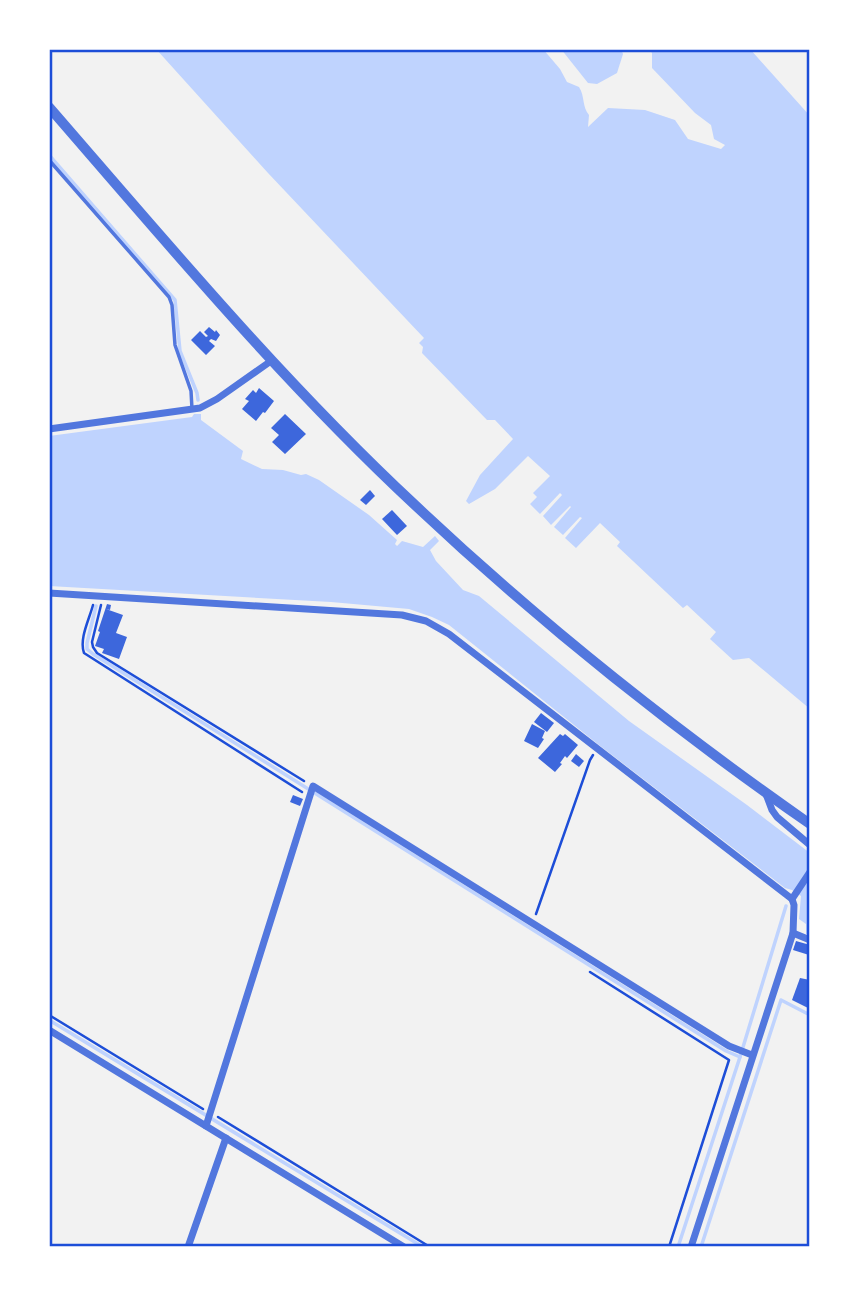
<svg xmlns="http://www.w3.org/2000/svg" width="859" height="1296" font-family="'PT Sans',sans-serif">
<rect width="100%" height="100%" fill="#f2f2f2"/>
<g fill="#bfd3fe">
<path d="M156,49H543L560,69L567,82L579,87C585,96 582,107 589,115L588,127L608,108L645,110L675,120L688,139L721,149L725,145L714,139L711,125L695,113L652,68V53L649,49H750L810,116V709L749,658L733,660L710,639L716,632L687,605L683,608L617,546L620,542L600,523L576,548L565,538L582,518L580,517L563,535L554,527L571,507L570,506L551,525L543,516L562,495L560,493L540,514L530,504L537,497L533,493L550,476L528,456L495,489L469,504L466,501L480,475L513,439L495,420H487L422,353L423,347L419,343L424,338L268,173Z"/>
<polygon points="561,49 621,49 623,54 617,73 597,84 588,83"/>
<polygon points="194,414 201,414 201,420 243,451 241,459 262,469 283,470 301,475 306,474 319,480 369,515 397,540 395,544 397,546 402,541 423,547 435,536 439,541 430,550 436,561 463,590 479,596 629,721 747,805 810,853 810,935 806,934 806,924 799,919 801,896 792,890 785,888 599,745 449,625 432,617 409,609 331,602 49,586 49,436 192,417"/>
</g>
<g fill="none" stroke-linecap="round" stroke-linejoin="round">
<g stroke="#bfd3fe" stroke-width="3.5">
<polyline points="49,155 175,300 180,351 197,393 198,400"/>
<polyline points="96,606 87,643 87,649 93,654 726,1051 740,1057"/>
<polyline points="49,1020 423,1247"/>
<polyline points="678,1247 740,1057 786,906"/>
<polyline points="701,1247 781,1000 810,1015"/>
</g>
</g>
<g fill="#3d67dc">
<polygon points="209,327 215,332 216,330 220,335 216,341 211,339 209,341 215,346 206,355 191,340 200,331 206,337 208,336 204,332"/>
<polygon points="259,388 274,401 265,413 263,412 256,421 242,409 249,401 245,399 253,390 256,393"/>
<polygon points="285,414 306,434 285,454 272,442 279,435 271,428"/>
<polygon points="370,490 375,496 366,505 360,500"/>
<polygon points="392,510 407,526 397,535 382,519"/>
<polygon points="107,604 111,605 110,610 106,609 123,615 116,633 127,637 119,659 102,653 104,649 95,646 100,632 98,631"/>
<polygon points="541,713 554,723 547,732 534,722"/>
<polygon points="532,724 545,731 542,738 544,739 538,748 524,741"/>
<polygon points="560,734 563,736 565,734 578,745 567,758 565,756 560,763 562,764 555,772 538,758"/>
<polygon points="576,754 584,761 579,767 571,761"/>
<polygon points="293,795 303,799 300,806 290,802"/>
<polygon points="796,941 810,945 809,955 793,950"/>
<polygon points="800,978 810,980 810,1009 792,1000"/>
</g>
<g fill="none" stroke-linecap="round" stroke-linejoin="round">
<g stroke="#1d4ed8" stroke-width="2.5">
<path d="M93,605C89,620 79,639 84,653L302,792"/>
<polyline points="101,605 92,642 93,647 97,653 304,781"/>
<polyline points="536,914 590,760 593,755"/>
<polyline points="590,972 729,1060 669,1247"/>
<polyline points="49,1015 203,1109"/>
<polyline points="218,1117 430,1247"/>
</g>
<polyline stroke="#5277de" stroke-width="3.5" points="49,160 169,297 172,305 175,345 191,391 192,409"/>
<g stroke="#5277de" stroke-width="7">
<polyline points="49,429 200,408 217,399 271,361"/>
<polyline points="49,593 402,615 426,621 449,634 792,899"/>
<polyline points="766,794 772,810 777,817 810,845"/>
<polyline points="793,933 810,940"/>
<polyline points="49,1030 404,1247"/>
<polyline points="206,1126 313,786 729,1046 752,1055"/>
<polyline points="188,1247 226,1138"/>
<polyline points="691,1247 793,933 794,905 792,899 810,872"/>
</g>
<path stroke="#5277de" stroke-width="10" d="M49,107C167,243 283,382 415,505C538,621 671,727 810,824"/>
</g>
<rect width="859" height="1296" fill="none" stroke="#ffffff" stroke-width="102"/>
<rect x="51" y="51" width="757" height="1194" fill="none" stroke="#1d4ed8" stroke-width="2.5"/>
</svg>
